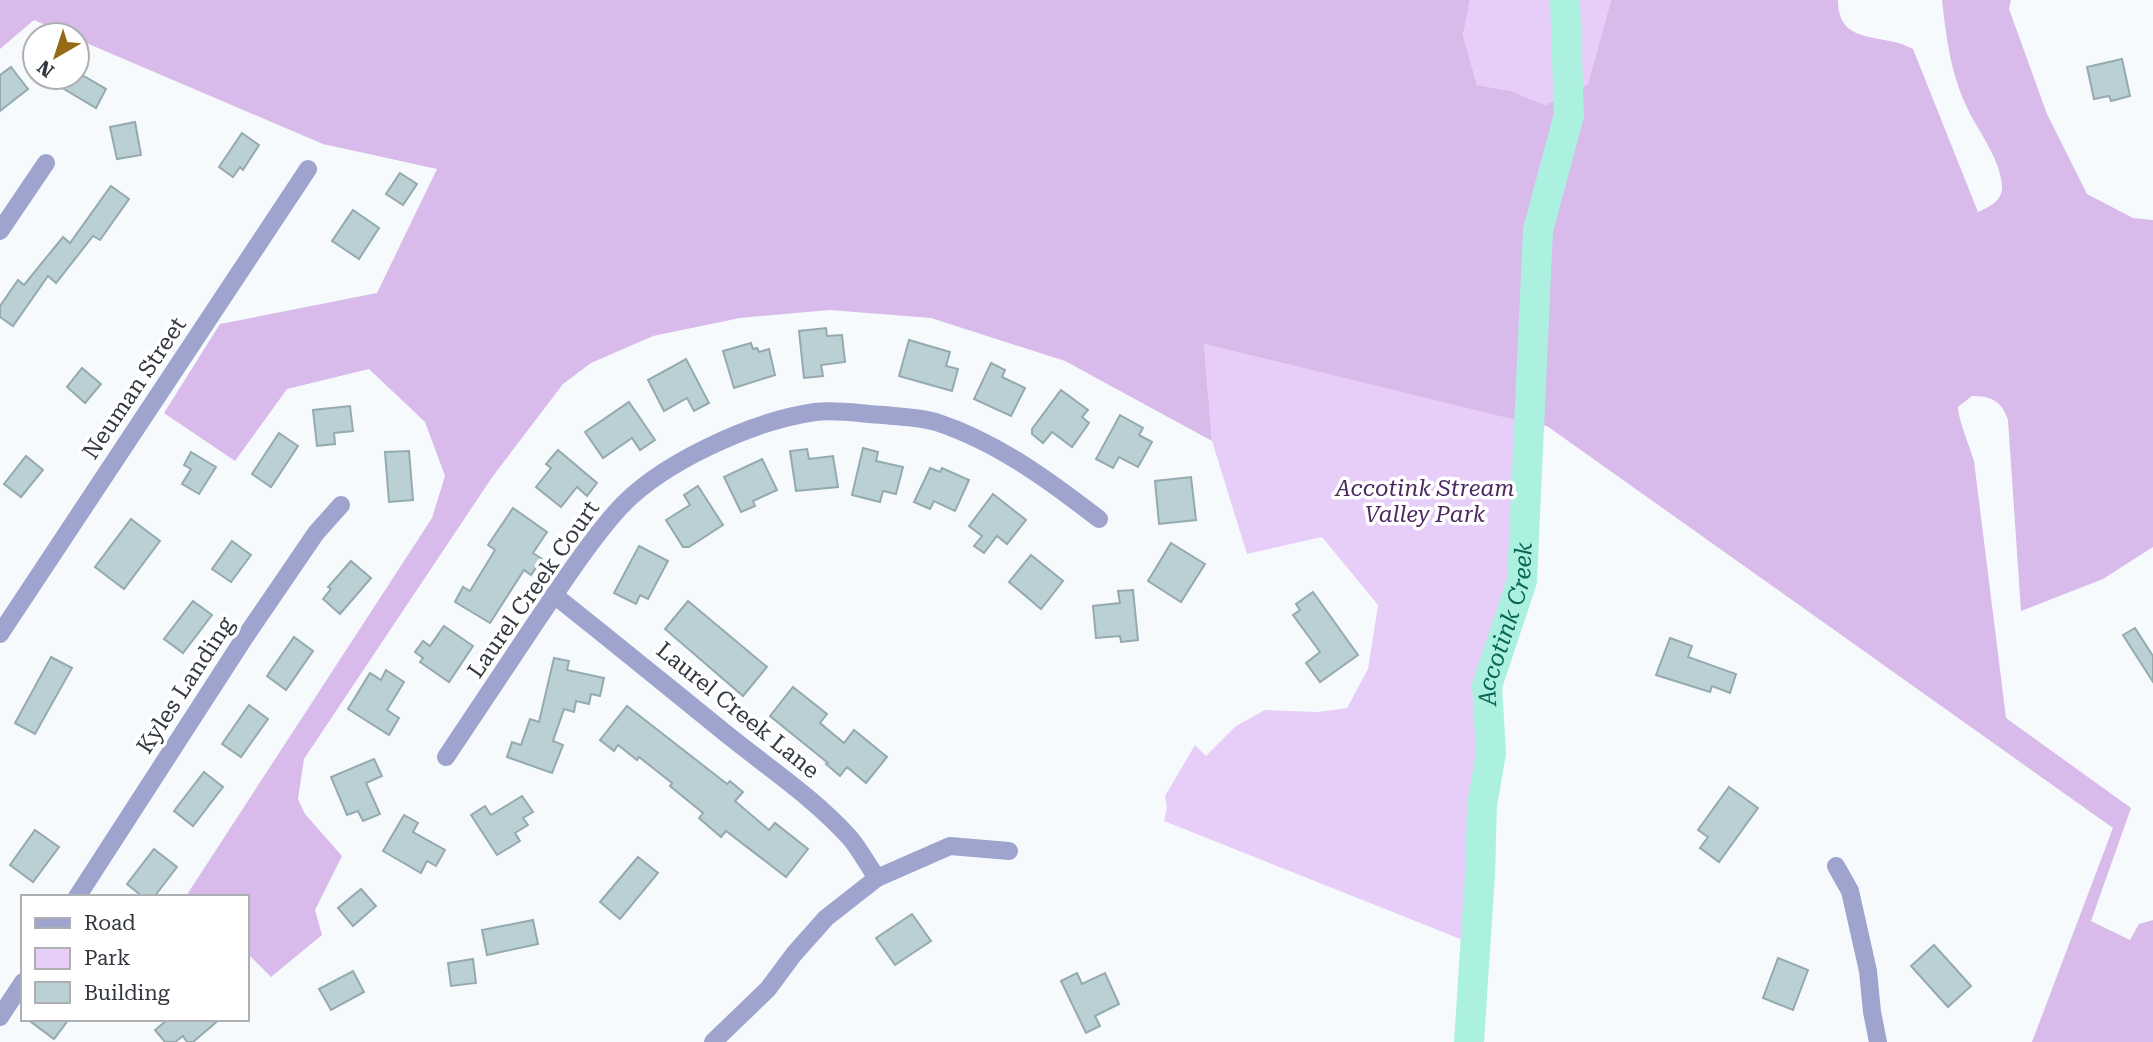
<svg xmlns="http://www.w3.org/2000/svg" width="2153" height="1042" font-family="'Roboto Serif',serif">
<rect width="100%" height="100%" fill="#f7fafd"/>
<g fill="#e7cef8">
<polygon points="1470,0 1611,0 1588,84 1545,105 1511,91 1477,85 1463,35"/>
<polygon points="1204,344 1529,423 1522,581 1487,686 1475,730 1479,765 1472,794 1468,942 1164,821 1167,808 1165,796 1195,745 1206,756 1236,726 1265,710 1317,712 1347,708 1368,669 1378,605 1322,537 1247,554 1212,441"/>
</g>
<path fill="#d8bbea" d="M0,0H1470L1463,35L1477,85L1511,91L1545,105L1588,84L1611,0H1838C1838,40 1870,35 1898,43C1903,44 1908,47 1913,49L1978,212C1990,207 2003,200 2002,186C2000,156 1975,128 1964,101C1950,69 1946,35 1942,0H2011L2009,9L2047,114L2087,194L2133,218L2153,220V547L2103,579L2021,611L2008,420C2002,401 1991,396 1972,396L1958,407C1958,419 1970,447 1974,461L2006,718L2131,808L2091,921L2130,940L2139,924L2153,920V1042H2032L2113,828L1547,426L1528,423L1204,344L1212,441L1065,361L931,318L830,310L740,318L653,336L591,363L563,384L493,476L304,759L298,799L305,814L342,856L315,910L322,935L271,977L247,953V897H191L188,893L432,518L445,476L425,422L369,369L287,389L235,461L164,413L220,324L377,293L437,169L323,144L77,39V35H68L34,20L0,49Z"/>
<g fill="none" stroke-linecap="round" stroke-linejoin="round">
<path stroke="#acf1e0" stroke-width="30" id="s1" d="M1469,1042L1480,874L1482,805L1491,753L1487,686L1522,581L1538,230L1569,115L1565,0"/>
</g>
<g fill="#bad0d5" stroke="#94aaaf" stroke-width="2">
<polygon points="2122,59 2130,96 2111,101 2109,96 2094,99 2087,67"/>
<polygon points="11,67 28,89 0,111 0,75"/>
<polygon points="77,72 106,89 96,108 44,77 77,77"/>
<polygon points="135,122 141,155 117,159 110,127"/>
<polygon points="242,133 259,145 243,170 240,167 233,177 219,167"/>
<polygon points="400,173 417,184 403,205 386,194"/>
<polygon points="111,186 129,199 100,240 93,236 56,283 48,276 13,326 0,317 0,306 18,280 24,285 63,237 70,243"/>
<polygon points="353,210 379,228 359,259 332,241"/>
<polygon points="826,328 827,336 842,335 845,362 821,365 823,376 804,378 799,331"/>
<polygon points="909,340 950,352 946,366 958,369 952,391 899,376"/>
<polygon points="751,343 753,349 757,348 759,352 769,349 775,375 734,388 723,351"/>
<polygon points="686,359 709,403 694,411 687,398 664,411 648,380"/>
<polygon points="991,363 1005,370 1002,377 1025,388 1011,416 974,399"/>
<polygon points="82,368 101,384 85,403 67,387"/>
<polygon points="1061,390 1088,410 1082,417 1089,423 1072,447 1052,432 1043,443 1032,434 1032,429"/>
<polygon points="629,402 655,440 640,450 632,438 603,458 585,432"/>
<polygon points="350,406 353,431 334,433 335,444 317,446 313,410"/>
<polygon points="1120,415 1143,428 1139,435 1152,442 1138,467 1119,457 1113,468 1096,459"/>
<polygon points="279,433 298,446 271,487 252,474"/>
<polygon points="863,448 878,452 876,461 903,467 896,494 883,491 880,502 852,495"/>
<polygon points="807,449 809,459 833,456 838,487 796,491 790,451"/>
<polygon points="558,450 597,483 587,496 577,487 561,507 536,487 551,468 546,464"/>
<polygon points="409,451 413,500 389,502 385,452"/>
<polygon points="191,452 216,467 199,494 182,484 191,469 184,465"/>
<polygon points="26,456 43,470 21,497 4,484"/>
<polygon points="762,459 777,490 753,501 755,506 741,512 724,477"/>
<polygon points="930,468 940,472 942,468 969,480 955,511 934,501 930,509 914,502"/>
<polygon points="1191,477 1196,520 1159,524 1155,481"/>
<polygon points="698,486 723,525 689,547 683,547 666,520 690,505 684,495"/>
<polygon points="993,494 1026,520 1007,544 997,536 984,553 974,546 982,536 969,526"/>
<polygon points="513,508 547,532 533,553 542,559 531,575 524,570 490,623 455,602 463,587 470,591 495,550 488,545"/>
<polygon points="131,519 160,541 124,589 95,567"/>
<polygon points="232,541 251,555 231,582 212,569"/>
<polygon points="1171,543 1205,564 1181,602 1148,581"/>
<polygon points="639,546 668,561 648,599 640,595 636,604 614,593"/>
<polygon points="1031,555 1063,581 1041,609 1009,582"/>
<polygon points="351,561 371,578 340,614 323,599 331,589 328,587"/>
<polygon points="1133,590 1138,640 1121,642 1120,636 1096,638 1093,606 1120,603 1118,591"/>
<polygon points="1313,592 1358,655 1320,682 1306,663 1320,652 1293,615 1300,610 1296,604"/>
<polygon points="193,601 212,615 183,653 164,639"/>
<polygon points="688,601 767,667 743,696 665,629"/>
<polygon points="444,626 473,646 449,682 420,662 423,658 415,652 423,641 430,646"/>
<polygon points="2135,628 2153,656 2153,682 2123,635"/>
<polygon points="294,637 313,651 286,690 267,676"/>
<polygon points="1670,638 1692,646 1688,657 1736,674 1730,693 1712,686 1710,692 1656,675"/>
<polygon points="51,657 72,668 35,734 15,723"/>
<polygon points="554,658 569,661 567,670 604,678 600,696 591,694 589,704 576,701 574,712 564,709 553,741 563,745 552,773 507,757 512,742 521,745 530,719 539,722"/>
<polygon points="386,670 404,682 387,710 399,718 389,735 348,709 370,673 381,680"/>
<polygon points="793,687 827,714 820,723 844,743 854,730 887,757 866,783 847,767 840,776 826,764 828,763 770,716"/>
<polygon points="249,705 268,719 241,757 222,744"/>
<polygon points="627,706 727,784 730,781 743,792 735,801 769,830 775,823 808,849 786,877 726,831 721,837 699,818 703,813 670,786 672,783 639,757 637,760 618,745 614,751 600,740"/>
<polygon points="374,759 382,776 366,783 380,814 363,821 358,811 347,815 331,777"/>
<polygon points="204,772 223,787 193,826 174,811"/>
<polygon points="1729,787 1758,808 1719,862 1700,848 1708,837 1698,830"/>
<polygon points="522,796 533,812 523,818 528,825 515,833 520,841 497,855 471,815 485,806 491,815"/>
<polygon points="404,815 418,823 413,832 445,850 436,866 427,861 421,873 383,851"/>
<polygon points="35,830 59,847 33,882 10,865"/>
<polygon points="154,849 177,867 154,897 143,897 127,884"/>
<polygon points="638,857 658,873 620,919 600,902"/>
<polygon points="361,889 376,906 353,926 338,908"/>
<polygon points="912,914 931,941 895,965 876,938"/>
<polygon points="533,920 538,944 487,955 482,930"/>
<polygon points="1934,945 1971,986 1948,1007 1911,966"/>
<polygon points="1778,958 1808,970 1793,1010 1763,998"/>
<polygon points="473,959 476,983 451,986 448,963"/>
<polygon points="353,971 364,992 331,1010 319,989"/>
<polygon points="1077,973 1082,984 1105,973 1119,1004 1095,1016 1100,1026 1086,1033 1061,981"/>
<polygon points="27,1019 69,1019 54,1039"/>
<polygon points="168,1019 220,1019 193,1042 187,1042 183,1036 175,1042 165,1042 155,1030"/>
</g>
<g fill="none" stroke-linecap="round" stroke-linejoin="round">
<g stroke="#9ea4cd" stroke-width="18">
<polyline points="0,231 46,163"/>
<path d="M554,595C611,640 667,686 724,732C767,767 813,797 850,838C860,850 868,865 877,878"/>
<polyline points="0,634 308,169"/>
<path d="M446,757C475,713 505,669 534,625C560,587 585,548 615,513C657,464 752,421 815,412C837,409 862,414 884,415C900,417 920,417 936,422C997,442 1050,481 1099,519"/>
<polyline points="1836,866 1850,891 1868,971 1872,1012 1878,1042"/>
<polyline points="77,897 243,640 316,533 341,505"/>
<polyline points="0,1017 23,982"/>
<polyline points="713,1042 768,989 794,954 826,918 877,878 950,846 1009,851"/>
</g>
</g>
<g text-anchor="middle" stroke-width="7" stroke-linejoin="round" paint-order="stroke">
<g font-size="23" fill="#32383e" stroke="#fff">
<text transform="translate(134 388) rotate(-56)" y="8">Neuman Street</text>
<text transform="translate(533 589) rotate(-55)" y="8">Laurel Creek Court</text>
<text transform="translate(185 685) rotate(-57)" y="8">Kyles Landing</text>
<text transform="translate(738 710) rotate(39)" y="8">Laurel Creek Lane</text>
</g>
<g font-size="23" font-style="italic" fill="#4d2962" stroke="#fff">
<text x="1425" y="496">Accotink Stream<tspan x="1425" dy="26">Valley Park</tspan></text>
</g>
<g font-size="24" font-style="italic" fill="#086557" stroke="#fff">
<text dy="8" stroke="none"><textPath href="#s1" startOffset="422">Accotink Creek</textPath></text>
</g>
</g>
<rect x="21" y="895" width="228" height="126" fill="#ffffff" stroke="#adafb2" stroke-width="2"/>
<rect x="35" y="918" width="35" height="10" fill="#9ea4cd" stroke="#adafb2" stroke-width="2"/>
<text x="84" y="930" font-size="21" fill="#32383e">Road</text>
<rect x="35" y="948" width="35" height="21" fill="#e7cef8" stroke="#adafb2" stroke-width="2"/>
<text x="84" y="965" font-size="21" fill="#32383e">Park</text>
<rect x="35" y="982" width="35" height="21" fill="#bad0d5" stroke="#adafb2" stroke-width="2"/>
<text x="84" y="1000" font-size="21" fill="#32383e">Building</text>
<g transform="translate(56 56) rotate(219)"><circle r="33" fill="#ffffff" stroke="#adafb2" stroke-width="2"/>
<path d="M0-5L12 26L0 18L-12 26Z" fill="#966b17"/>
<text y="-10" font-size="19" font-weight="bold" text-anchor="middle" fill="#32383e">N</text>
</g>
</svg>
